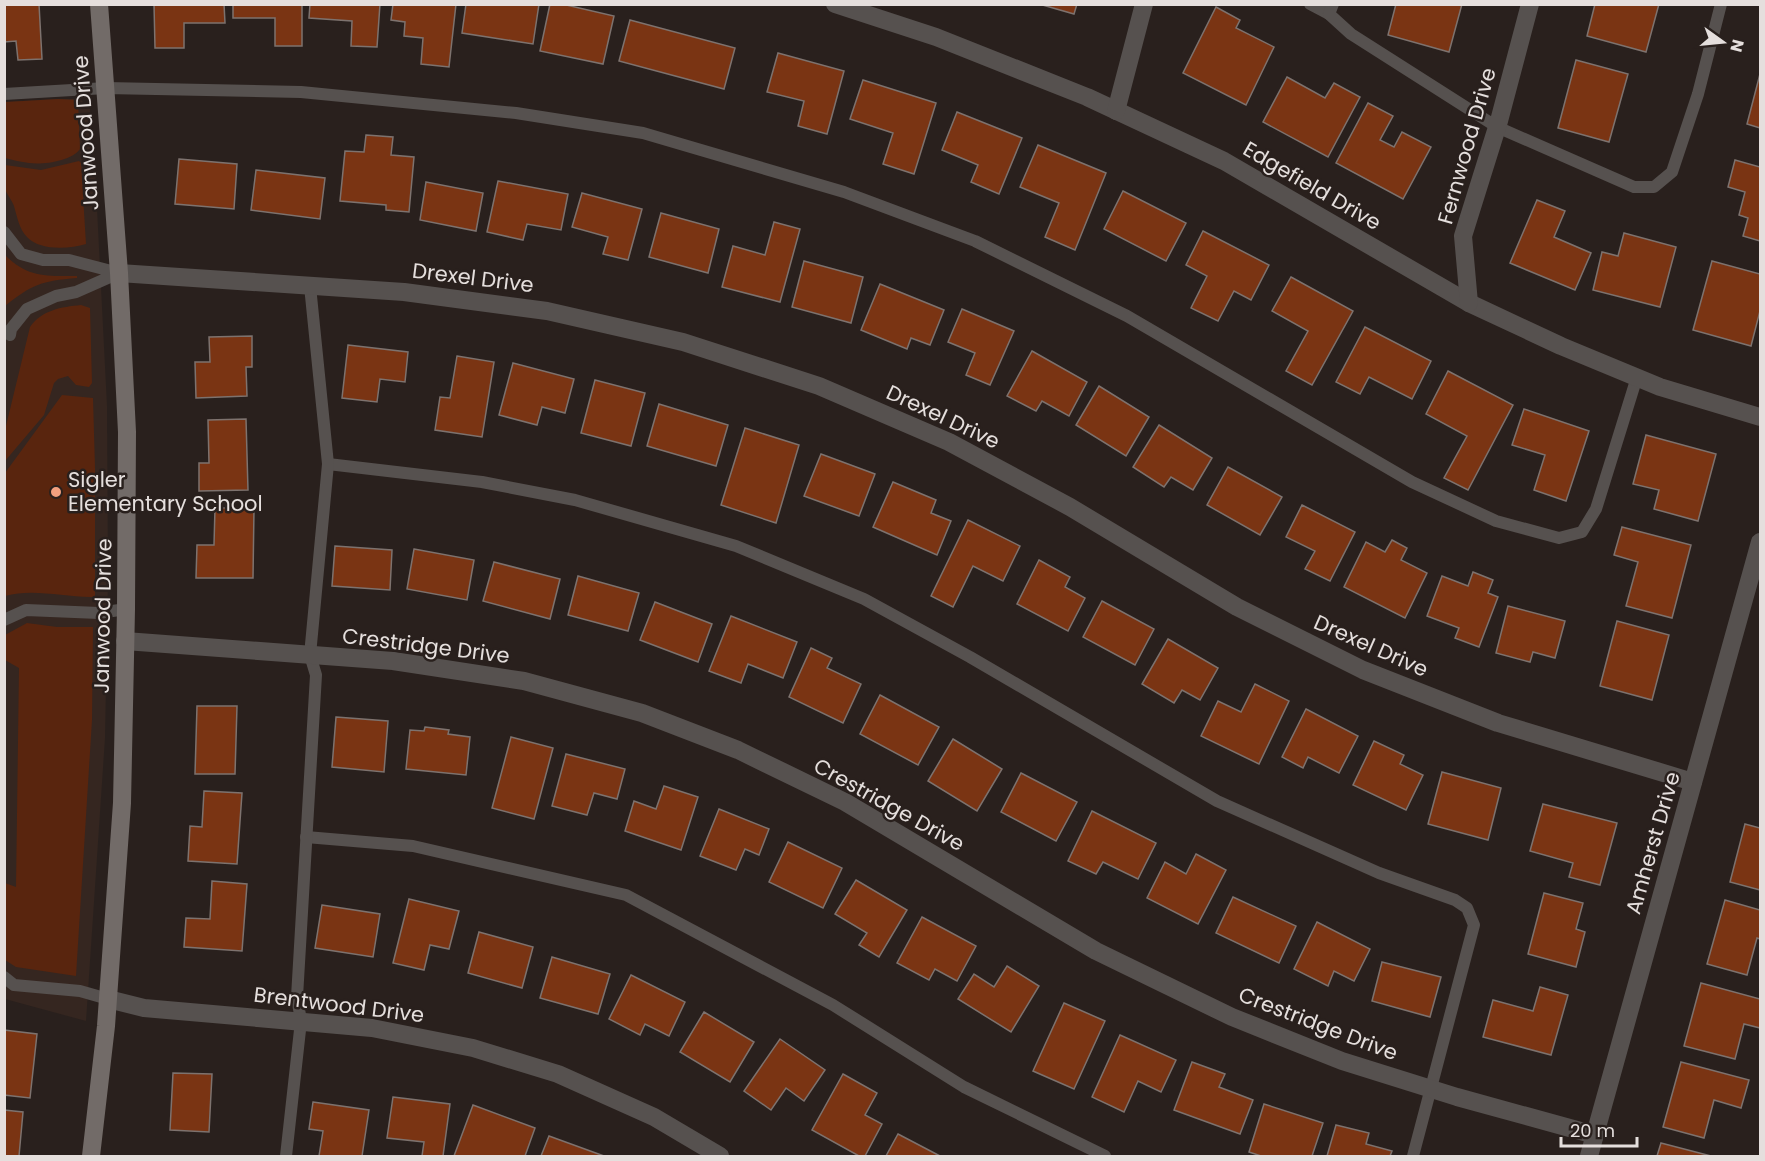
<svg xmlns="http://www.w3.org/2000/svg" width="1765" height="1161" font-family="Poppins,sans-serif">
<rect width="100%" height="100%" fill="#29201d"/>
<polygon fill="#352620" points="58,99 80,99 90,109 94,149 107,406 108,577 105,738 86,1021 5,999 4,102"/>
<g fill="#59250e">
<path d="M58,99L78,100L80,149C72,161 43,165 29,163C21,162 13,160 5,158V102Z"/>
<path d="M79,161L81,163L86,244C69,249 40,251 27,237C19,229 17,216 14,206C12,200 7,195 5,189C3,183 4,172 5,165L41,170Z"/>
<path d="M5,255C28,278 46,276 77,276V278C41,281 33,284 5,306Z"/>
<path d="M81,305L90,308L92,383L89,387L76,385L68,376L58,379L54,383L44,415L5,461V430L30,327C42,310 61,307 81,305Z"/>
<path d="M62,395L93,398L95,468V597C65,598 35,588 5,596V473Z"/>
<polygon points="27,623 57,627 93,627 92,720 76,976 16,967 5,960 5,883 16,887 19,668 5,660 5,635"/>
</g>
<g fill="#7a3413" stroke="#7d726e" stroke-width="1.5">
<polygon points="4,4 39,4 42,59 18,60 16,41 4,42"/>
<polygon points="154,4 224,4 225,23 184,23 184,48 155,48"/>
<polygon points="233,4 302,4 302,46 275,46 275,18 233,18"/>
<polygon points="310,4 380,4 377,47 351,46 352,21 309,18"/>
<polygon points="393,4 456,4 449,67 421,64 423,38 404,36 405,22 391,20"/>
<polygon points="466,4 539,4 533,44 462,33"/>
<polygon points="550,4 562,4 614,16 603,64 540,51"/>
<polygon points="1039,4 1077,4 1074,14"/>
<polygon points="1396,4 1462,4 1449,52 1388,35"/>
<polygon points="1595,4 1659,4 1646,52 1587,36"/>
<polygon points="1216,7 1240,20 1236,28 1274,47 1246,105 1183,73"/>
<polygon points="630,20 735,48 724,89 619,61"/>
<polygon points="778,53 844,71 827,134 798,126 804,101 767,92"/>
<polygon points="1576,60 1628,74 1609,142 1558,128"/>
<polygon points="1760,74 1760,128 1747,124"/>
<polygon points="1287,77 1325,98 1334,83 1360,97 1328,157 1263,122"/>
<polygon points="863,80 936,103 914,174 883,164 893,133 850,119"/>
<polygon points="1368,103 1393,116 1380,140 1394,147 1402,132 1431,147 1403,199 1336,163"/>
<polygon points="957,112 1022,138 999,194 971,182 978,165 942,150"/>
<polygon points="366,135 393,137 391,155 414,157 409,212 386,210 386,205 340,201 345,151 364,152"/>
<polygon points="1038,145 1106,173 1075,250 1045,237 1059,203 1020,187"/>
<polygon points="179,159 237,164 234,209 175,204"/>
<polygon points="1735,160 1760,167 1760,241 1743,236 1748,218 1739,215 1745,192 1728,187"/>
<polygon points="256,170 325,178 320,219 251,210"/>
<polygon points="498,181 568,194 561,230 527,224 523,240 487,232"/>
<polygon points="426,182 483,193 476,231 420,220"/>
<polygon points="1123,191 1186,223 1166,261 1104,229"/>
<polygon points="582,193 642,209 628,260 603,254 608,237 572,227"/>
<polygon points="1537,200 1565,211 1554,237 1591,253 1575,290 1510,263"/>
<polygon points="661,213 719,229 708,273 649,257"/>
<polygon points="774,222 800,229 780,302 722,287 733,246 765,255"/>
<polygon points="1203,231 1269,265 1251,300 1234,291 1218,321 1191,308 1207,276 1186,265"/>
<polygon points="1624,233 1676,247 1660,307 1593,290 1602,252 1618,256"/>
<polygon points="804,261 863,277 851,323 792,307"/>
<polygon points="1712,261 1760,274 1760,311 1751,346 1693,330"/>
<polygon points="1291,277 1353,311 1312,385 1286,371 1308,331 1272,311"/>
<polygon points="880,284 944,310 930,345 911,338 907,349 861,330"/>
<polygon points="962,309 1014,331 990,385 966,375 975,353 948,342"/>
<polygon points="1365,327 1431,361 1412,399 1369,377 1360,394 1336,382"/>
<polygon points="252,336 252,367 246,367 247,396 196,398 195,362 210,362 209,337"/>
<polygon points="348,345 408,352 405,382 380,379 377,402 342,398"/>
<polygon points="1032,351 1087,382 1069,416 1042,401 1036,411 1007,396"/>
<polygon points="457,356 494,362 482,437 435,430 440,397 450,398"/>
<polygon points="513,363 574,379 565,413 542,407 537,425 499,415"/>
<polygon points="1448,371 1513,405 1468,490 1444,478 1467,436 1426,414"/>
<polygon points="595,380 645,393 631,446 581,433"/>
<polygon points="1099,386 1149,417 1126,456 1076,425"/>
<polygon points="659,404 728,425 716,466 647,446"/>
<polygon points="1524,409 1589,431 1566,501 1534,490 1545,455 1512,445"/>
<polygon points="246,419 248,490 199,491 199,463 209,463 208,420"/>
<polygon points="1159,425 1212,458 1193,490 1171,477 1164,487 1133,467"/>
<polygon points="745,428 799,445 776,523 721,505"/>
<polygon points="1646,435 1716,454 1698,521 1654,509 1659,490 1633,484"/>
<polygon points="821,454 875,474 859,516 804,496"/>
<polygon points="1228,467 1282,497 1260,535 1207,505"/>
<polygon points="893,482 936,500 931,513 951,521 937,555 873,527"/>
<polygon points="1302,505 1355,532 1330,581 1305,569 1315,551 1286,537"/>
<polygon points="215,508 254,508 253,578 196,578 197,545 214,545"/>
<polygon points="968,520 1020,546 1003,581 973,566 953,607 931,596"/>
<polygon points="1622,527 1691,545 1672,618 1626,606 1638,562 1614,555"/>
<polygon points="1392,540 1407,548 1401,560 1427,573 1405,618 1344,587 1366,542 1385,552"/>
<polygon points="335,546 392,550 390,590 332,586"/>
<polygon points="414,549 474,560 467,600 407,589"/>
<polygon points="1039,560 1070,577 1065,587 1085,598 1068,631 1017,604"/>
<polygon points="494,562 560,579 550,619 483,601"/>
<polygon points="1473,572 1493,580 1488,593 1498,597 1479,647 1455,638 1459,628 1427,616 1442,576 1468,586"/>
<polygon points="578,576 639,593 628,631 568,615"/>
<polygon points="1102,601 1154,629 1135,665 1083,637"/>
<polygon points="655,602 712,624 698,662 640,640"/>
<polygon points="1508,606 1565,621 1555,658 1533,652 1530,662 1496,653"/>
<polygon points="731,616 797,642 783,678 748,664 741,683 709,671"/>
<polygon points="1617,621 1669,635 1652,700 1600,686"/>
<polygon points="1168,639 1218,668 1200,700 1182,690 1174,703 1142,684"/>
<polygon points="811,648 832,658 827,668 861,684 843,723 789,697"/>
<polygon points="1255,684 1289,701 1259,764 1201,736 1218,701 1241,712"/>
<polygon points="880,695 939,727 918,765 860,734"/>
<polygon points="197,706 237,706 235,774 195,774"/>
<polygon points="1306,709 1358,736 1339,773 1308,757 1303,768 1282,757"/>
<polygon points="336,717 388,721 384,772 332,767"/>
<polygon points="425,727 449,730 448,734 470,737 466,775 406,769 410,730 424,731"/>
<polygon points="511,737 553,748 534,819 492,808"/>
<polygon points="953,739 1002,769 977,811 928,781"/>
<polygon points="1374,741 1404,755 1400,764 1423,775 1406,810 1353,785"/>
<polygon points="566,754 625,769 617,799 594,793 587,815 552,806"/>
<polygon points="1442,772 1501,788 1488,840 1428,824"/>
<polygon points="1021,773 1077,802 1056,841 1001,812"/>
<polygon points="664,786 698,797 681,850 625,831 634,801 656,809"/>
<polygon points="204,791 242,793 237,864 188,861 190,826 202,827"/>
<polygon points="1543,804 1617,823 1600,885 1569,877 1573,863 1530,851"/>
<polygon points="719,809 769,829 759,855 745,849 736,870 700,856"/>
<polygon points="1092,811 1156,843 1138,879 1103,862 1096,874 1068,861"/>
<polygon points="1745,824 1760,828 1760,890 1730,882"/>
<polygon points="788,842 842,868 823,908 769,882"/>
<polygon points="1196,854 1226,870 1198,924 1147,898 1165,862 1186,874"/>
<polygon points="856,880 907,910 879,957 859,945 867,933 835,914"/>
<polygon points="212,881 247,884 242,951 184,947 186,918 210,919"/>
<polygon points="1544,893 1583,903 1576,929 1585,932 1576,967 1528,954"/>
<polygon points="1233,897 1296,926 1279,963 1216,933"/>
<polygon points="409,899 459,911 449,949 430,945 424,970 393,963"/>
<polygon points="1725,900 1760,910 1760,939 1757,938 1747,975 1707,964"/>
<polygon points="322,905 380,914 373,957 315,948"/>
<polygon points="922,917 976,946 957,981 935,969 929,980 897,963"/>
<polygon points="1317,922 1370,949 1354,981 1334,971 1328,986 1294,969"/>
<polygon points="479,932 533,947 522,988 468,973"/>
<polygon points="552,957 610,974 598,1014 540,998"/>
<polygon points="1382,962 1441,977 1430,1017 1372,1001"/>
<polygon points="1007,966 1039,986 1011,1032 958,999 974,974 994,987"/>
<polygon points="631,975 685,1002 669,1036 645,1024 640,1035 609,1019"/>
<polygon points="1701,983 1760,999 1760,1028 1744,1024 1735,1059 1684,1046"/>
<polygon points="1540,987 1568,995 1551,1055 1483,1037 1493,1000 1533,1011"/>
<polygon points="1064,1003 1105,1021 1074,1089 1033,1071"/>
<polygon points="704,1012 754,1042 730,1082 680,1052"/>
<polygon points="4,1030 37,1034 30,1098 4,1095"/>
<polygon points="1120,1035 1176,1060 1161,1092 1138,1081 1124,1112 1092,1097"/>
<polygon points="780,1039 825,1070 804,1101 786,1088 771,1110 744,1091"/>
<polygon points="1192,1062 1225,1074 1219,1087 1253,1100 1240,1134 1174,1110"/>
<polygon points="1681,1062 1749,1080 1741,1108 1714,1100 1704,1138 1663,1127"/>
<polygon points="173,1073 212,1074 209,1132 170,1130"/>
<polygon points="843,1074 877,1093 865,1115 882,1124 865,1156 859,1156 812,1130"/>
<polygon points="393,1097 450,1104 443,1156 422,1156 424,1142 387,1138"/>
<polygon points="313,1102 369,1110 362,1156 319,1156 323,1131 309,1129"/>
<polygon points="1264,1104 1323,1123 1312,1156 1261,1156 1249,1152"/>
<polygon points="473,1105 535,1128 525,1156 454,1156"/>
<polygon points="4,1110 23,1112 19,1156 4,1156"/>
<polygon points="1336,1125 1369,1133 1366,1144 1392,1151 1390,1156 1327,1156"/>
<polygon points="898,1134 940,1156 886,1156"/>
<polygon points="549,1136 604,1156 541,1156"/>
<polygon points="1661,1143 1711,1156 1657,1156"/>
</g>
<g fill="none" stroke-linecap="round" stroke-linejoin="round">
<g stroke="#56514f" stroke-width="12">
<polyline points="1310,4 1329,14"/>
<polyline points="1333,4 1329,14 1351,34 1497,127 1634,187 1654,187 1672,172 1698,94 1721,4"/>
<polyline points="4,94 106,88 301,92 516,113 643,133 844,192 975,241 1127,316 1412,482 1496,521 1559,538 1582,532 1596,509 1637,377"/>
<polyline points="4,232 21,254 43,260 69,260 119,273 76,292 56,296 27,309 11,329 10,335"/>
<polyline points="328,464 482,482 575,500 736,546 864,599 970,657 1217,801 1379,873 1455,900 1467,908 1474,925 1413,1156"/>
<polyline points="4,620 26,610 99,613 126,609"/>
<polyline points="306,837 413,846 626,895 833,1005 964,1087 1105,1156"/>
<polyline points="4,977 14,985 80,991 108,999"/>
<polyline points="286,1156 301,1021 297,997 316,675 310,655 328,464 310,286"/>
</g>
<g stroke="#56514f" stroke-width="18">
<polyline points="835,4 936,37 1087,97 1224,161 1469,303 1561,346 1660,387 1760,417"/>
<polyline points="1116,111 1144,4"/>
<polyline points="119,273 404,292 547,311 683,342 819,386 949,442 1070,507 1237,607 1363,670 1498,723 1693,782"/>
<polyline points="1469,303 1463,236 1499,121 1530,4"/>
<polyline points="125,641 393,661 524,681 642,713 738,750 845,802 1096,951 1232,1017 1342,1061 1457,1097 1595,1135"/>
<polyline points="108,999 144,1008 372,1028 473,1048 558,1074 654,1117 720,1156"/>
<polyline points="1589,1156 1760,542"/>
</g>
<polyline stroke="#726b68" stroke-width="18" points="91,1156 106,1026 122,803 126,609 127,432 119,273 99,4"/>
</g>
<circle fill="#f2a07f" stroke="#29201d" stroke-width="2" cx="56" cy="492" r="6"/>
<g text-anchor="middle" stroke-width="5" stroke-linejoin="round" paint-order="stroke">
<g font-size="21" fill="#e5dfdd" stroke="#29201d">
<text transform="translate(86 133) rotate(-94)" y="7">Janwood Drive</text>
<text transform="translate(1467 146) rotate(-74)" y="7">Fernwood Drive</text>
<text transform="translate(1312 186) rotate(30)" y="7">Edgefield Drive</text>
<text transform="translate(473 278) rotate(7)" y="7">Drexel Drive</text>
<text transform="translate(943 417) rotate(25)" y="7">Drexel Drive</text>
<text transform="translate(103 616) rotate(-89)" y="7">Janwood Drive</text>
<text transform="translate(426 646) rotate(7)" y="7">Crestridge Drive</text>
<text transform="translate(1371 646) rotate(24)" y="7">Drexel Drive</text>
<text transform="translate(889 805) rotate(29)" y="7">Crestridge Drive</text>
<text transform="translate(1653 843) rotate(-74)" y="7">Amherst Drive</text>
<text transform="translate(339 1005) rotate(7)" y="7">Brentwood Drive</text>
<text transform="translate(1318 1024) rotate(21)" y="7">Crestridge Drive</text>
</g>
<g font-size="21" fill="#e5dfdd" stroke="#29201d" text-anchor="start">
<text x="68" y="487">Sigler<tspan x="68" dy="24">Elementary School</tspan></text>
</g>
</g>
<rect width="1765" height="1161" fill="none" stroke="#e5dfdd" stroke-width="12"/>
<g transform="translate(1723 42) rotate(105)" stroke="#29201d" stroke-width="4.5" paint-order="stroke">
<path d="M0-4.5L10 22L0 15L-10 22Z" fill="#e5dfdd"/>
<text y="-9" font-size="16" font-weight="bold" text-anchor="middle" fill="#e5dfdd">N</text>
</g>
<path d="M1561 1137v9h76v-9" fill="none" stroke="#e5dfdd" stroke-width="3"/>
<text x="1570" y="1137" font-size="18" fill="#e5dfdd" stroke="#29201d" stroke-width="4.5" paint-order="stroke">20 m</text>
</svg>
